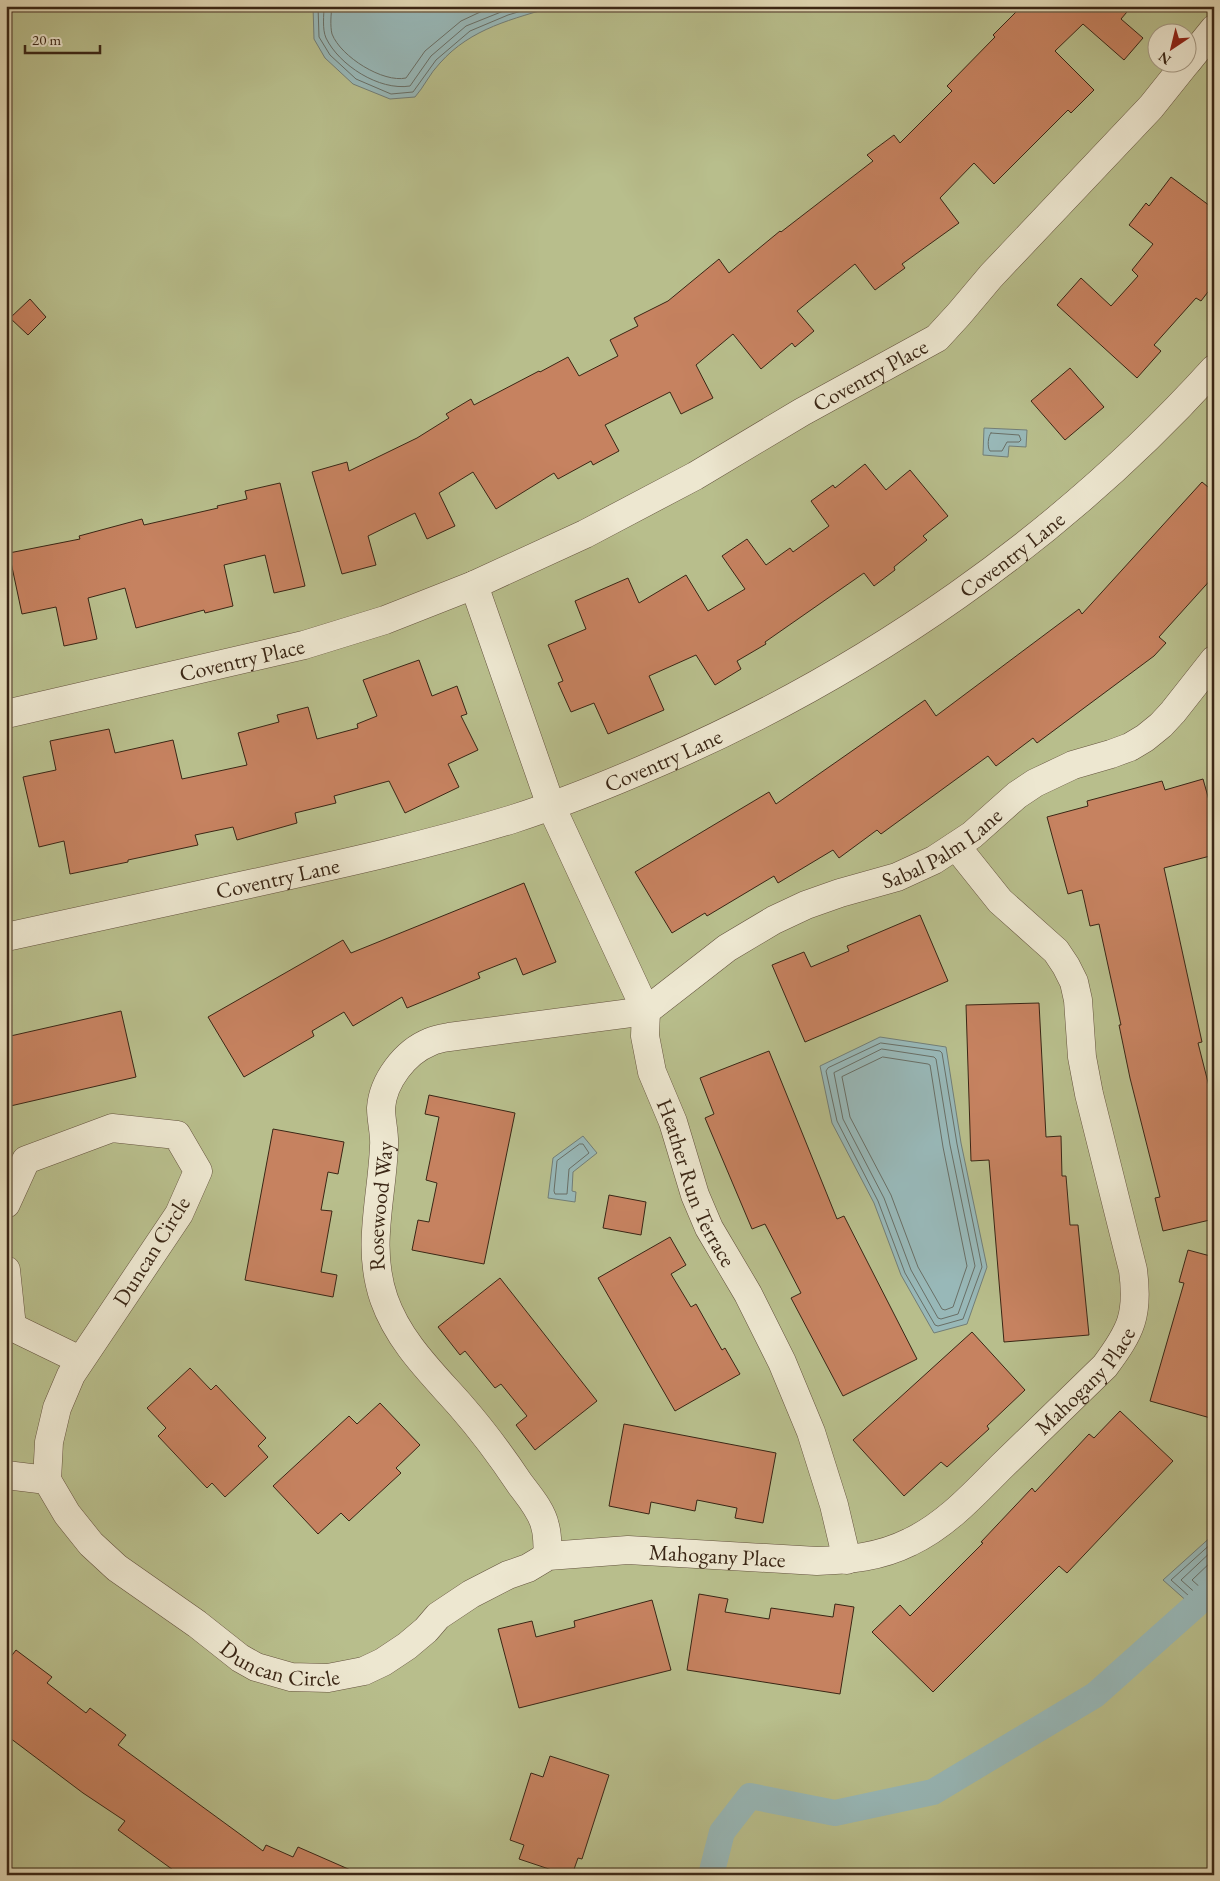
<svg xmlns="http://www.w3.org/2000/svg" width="1220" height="1881" font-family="'EB Garamond',serif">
<rect width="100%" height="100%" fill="#e3dab7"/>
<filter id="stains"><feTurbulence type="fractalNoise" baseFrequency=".004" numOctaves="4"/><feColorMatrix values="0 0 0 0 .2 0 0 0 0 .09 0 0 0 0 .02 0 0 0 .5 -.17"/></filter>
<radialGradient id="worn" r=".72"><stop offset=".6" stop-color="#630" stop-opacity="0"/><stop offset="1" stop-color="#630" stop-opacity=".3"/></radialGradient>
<path fill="#b8be8c" stroke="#797250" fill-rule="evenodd" d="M6,6H1214V1875H6ZM1158,32H1188V62H1158Z"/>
<g fill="#98b8b8" stroke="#727e77">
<path d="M313,6H556C513,19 471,28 440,63C430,73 424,87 415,97L390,99L353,84L325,58L314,39Z"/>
<polygon points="984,428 1027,430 1026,447 1009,446 1008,457 983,455"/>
<polygon points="880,1037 946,1047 961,1143 987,1267 967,1324 934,1333 901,1275 874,1203 832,1123 820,1066"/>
<polygon points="583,1136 597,1153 573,1172 572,1191 576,1192 575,1202 548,1198 553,1158"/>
<polygon points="1214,1534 1214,1605 1198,1611 1163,1580"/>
</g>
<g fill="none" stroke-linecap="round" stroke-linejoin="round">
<g stroke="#696f66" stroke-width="1">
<polyline points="318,6 319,37 330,55 356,79 391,94 413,92 436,60 470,31 508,15 538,6"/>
<path d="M324,6C324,15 322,29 326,38C339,65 379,91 410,86L431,56L466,26L516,6"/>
<path d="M332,6C331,14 330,26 332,34C341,57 383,83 406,78L425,51L461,21L493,6"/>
<path d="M991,433L1019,435L1021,440L1019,442H1007L1002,451H990C987,447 988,436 991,433Z"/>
<polygon points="881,1043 940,1051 942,1053 957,1144 982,1267 963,1319 938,1326 935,1325 905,1273 878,1201 837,1121 826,1071 828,1068"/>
<polygon points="882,1049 934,1057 936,1059 950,1145 975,1266 958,1314 941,1319 938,1318 911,1270 884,1198 843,1119 834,1073"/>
<polygon points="883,1057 928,1064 930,1065 943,1147 967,1266 953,1307 945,1310 942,1309 918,1267 891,1195 850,1117 842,1077"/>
<polygon points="580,1144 583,1144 589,1153 569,1169 567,1194 555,1194 554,1191 557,1161"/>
<polyline points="1214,1541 1171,1580 1198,1604 1214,1601"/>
<polyline points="1214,1549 1181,1580 1200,1597 1214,1595"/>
<polyline points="1214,1559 1192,1580 1202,1589 1214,1587"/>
</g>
<polyline stroke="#98b8b8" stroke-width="26" points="711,1875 722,1832 750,1796 835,1813 933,1792 1095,1695 1214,1589"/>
</g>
<g fill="#c68260" stroke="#3a2615">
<polygon points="1022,6 1132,6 1121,19 1143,38 1124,60 1083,24 1055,51 1094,90 1071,113 1068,110 994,184 974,163 940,198 959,223 902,264 905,268 875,290 855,264 797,311 814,331 795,347 792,343 761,369 733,334 696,365 713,398 681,414 670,392 605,425 619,451 593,465 591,461 558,479 554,473 496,509 473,472 439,493 455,526 427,539 415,513 368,536 376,565 342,574 312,472 347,462 349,471 417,438 449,418 446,414 471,399 474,405 539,371 540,372 568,357 579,376 618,356 610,340 638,326 634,318 668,301 719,259 729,273 780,231 781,232 873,161 867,155 894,135 900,143 952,91 947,86 995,37 993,35"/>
<polygon points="1171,177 1214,209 1214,284 1201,301 1196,298 1154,345 1161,351 1137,378 1057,305 1081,278 1111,306 1138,276 1132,270 1153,244 1129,225 1146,203 1149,206"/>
<polygon points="30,299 46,317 28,335 10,318"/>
<polygon points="1070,368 1104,407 1065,440 1031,401"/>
<polygon points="865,464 886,490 910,470 948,516 923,536 927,540 894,567 895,570 874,586 864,573 765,642 766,644 737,661 741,669 715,685 696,655 649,676 664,710 608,734 594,703 571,712 558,683 563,681 548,645 586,629 575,601 628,578 639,603 686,575 708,611 745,589 722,556 747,539 766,565 790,548 793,552 829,526 811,501 833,485 835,488"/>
<polygon points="1202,482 1214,492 1214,576 1159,637 1166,643 1154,656 1037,743 1033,738 996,766 988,756 881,834 877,830 839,858 833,850 778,883 774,876 707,916 705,913 672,933 635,872 769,792 776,804 925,700 936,716 1079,609 1082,614"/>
<polygon points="280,483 305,586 274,593 265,555 224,565 233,606 205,613 204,610 136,628 125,588 88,598 97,639 64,646 56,607 22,614 9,553 80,539 79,536 142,519 144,525 218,508 217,506 247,499 245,491"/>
<polygon points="419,660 432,696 457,686 467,714 461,716 478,750 448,764 459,787 405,813 389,781 334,796 336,803 295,813 297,823 237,840 233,827 195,835 198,845 128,860 128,862 70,874 64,841 39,847 23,777 56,770 50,741 109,729 115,753 173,740 182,779 247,765 238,733 279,722 277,715 308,707 317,739 358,728 357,724 377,716 363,680"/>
<polygon points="1203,779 1214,818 1214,855 1164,868 1202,1042 1198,1043 1214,1106 1214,1219 1163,1231 1155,1198 1160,1197 1130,1078 1119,1025 1121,1025 1099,924 1090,926 1082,890 1068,894 1047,817 1088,806 1087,801 1162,781 1165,790"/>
<polygon points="524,883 556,962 523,975 516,958 478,973 480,978 407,1008 402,997 353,1026 344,1012 312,1031 314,1036 244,1077 208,1017 343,940 351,953"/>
<polygon points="920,915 948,981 805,1042 772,965 804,952 811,967 849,951 847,946"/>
<polygon points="1039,1003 1046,1137 1061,1136 1062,1176 1066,1176 1070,1225 1078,1225 1089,1335 1004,1342 989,1160 971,1161 966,1005"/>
<polygon points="121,1011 136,1077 6,1107 6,1037"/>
<polygon points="769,1051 837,1219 844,1216 917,1359 843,1396 791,1298 801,1293 765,1224 752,1229 705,1118 714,1114 700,1078"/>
<polygon points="429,1095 515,1113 484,1264 412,1250 418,1220 429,1222 437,1183 426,1180 439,1117 425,1114"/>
<polygon points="273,1129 344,1142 338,1174 328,1172 321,1210 332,1211 321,1272 337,1275 333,1297 245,1280"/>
<polygon points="609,1195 646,1202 641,1235 603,1228"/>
<polygon points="670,1237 686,1265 671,1274 691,1307 696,1304 722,1350 725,1348 740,1374 675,1411 598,1278"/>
<polygon points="1188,1250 1214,1257 1214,1419 1150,1401 1184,1283 1179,1282"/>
<polygon points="500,1278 597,1401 535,1450 516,1425 527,1416 501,1384 495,1388 465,1351 460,1355 438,1327"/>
<polygon points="972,1332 1025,1390 987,1426 989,1429 947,1467 941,1462 904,1496 853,1440"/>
<polygon points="190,1368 211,1390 216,1385 266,1438 258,1446 268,1457 225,1497 212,1483 207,1488 158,1436 166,1428 147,1408"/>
<polygon points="380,1403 420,1445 396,1468 401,1473 349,1521 341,1513 318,1534 273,1486 349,1416 357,1424"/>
<polygon points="1120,1411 1173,1461 1067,1573 1059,1566 933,1692 872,1632 900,1605 910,1616 983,1543 981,1542 1032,1488 1035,1492 1089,1434 1094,1438"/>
<polygon points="624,1424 776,1453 763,1523 735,1518 737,1508 697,1500 695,1511 651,1502 649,1514 609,1506"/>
<polygon points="699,1594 728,1599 725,1612 769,1619 771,1608 833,1617 835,1604 854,1607 840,1694 687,1670"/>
<polygon points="652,1600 671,1670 519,1708 498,1629 532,1621 536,1637 575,1627 574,1621"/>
<polygon points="16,1650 52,1677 47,1683 86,1713 90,1708 126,1735 118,1745 263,1851 266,1845 293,1857 298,1847 362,1875 180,1875 118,1830 125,1821 83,1793 6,1735 6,1663"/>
<polygon points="550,1756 609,1775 582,1859 578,1858 572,1875 567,1875 519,1859 524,1845 510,1840 531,1773 543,1777"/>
</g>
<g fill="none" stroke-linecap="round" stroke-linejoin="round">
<defs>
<g id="minor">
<polyline points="1188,61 1214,29"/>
<path id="s1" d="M474,585L551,806L646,1011L645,1036L652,1072L673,1122L695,1195L709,1228L748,1294L782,1362L811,1432L834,1505L847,1560"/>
<path id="s2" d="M6,714L304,645L385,620L474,585L585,534L695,476L802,412L937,338L959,314L991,276L1151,107L1187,62"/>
<path id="s3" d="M6,937C89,919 171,901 254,883C341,864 428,845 513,819C563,803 612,783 660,762C868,672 1061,538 1214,369"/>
<polyline points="6,1204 26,1160 112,1128 177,1135 198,1171 179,1214 71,1375 57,1408 49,1442 47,1480"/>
<polyline points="6,1270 12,1327 80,1360"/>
<path id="s4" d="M6,1475L47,1480L67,1514L91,1544L117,1568L197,1624L240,1658L256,1667L291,1677L328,1678L364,1671L383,1662L407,1646L426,1630L438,1616L471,1594L508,1575L528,1568L548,1556L628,1550L817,1561C849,1560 880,1557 910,1542C946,1525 973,1495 1001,1467C1035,1434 1070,1400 1105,1366C1131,1331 1139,1315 1133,1270L1089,1094L1082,1057L1078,1000L1074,982L1066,966L1056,951L1000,901L956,846"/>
<path id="s5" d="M548,1556C547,1546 548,1535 545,1526C542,1511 529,1496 520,1484C502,1457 482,1430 461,1406C432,1373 399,1342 384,1299C366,1247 382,1199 384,1146C385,1134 381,1121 381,1108C383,1081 405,1052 430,1042C436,1039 443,1038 449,1037L646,1011L727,948L774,920L806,905L840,893L897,877L934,860L972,835L1017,795L1035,783L1073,765L1111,754L1130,747L1145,738L1161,725L1173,712L1214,660"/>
</g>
</defs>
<use href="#minor" stroke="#64533e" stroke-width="29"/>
<use href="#minor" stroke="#ede7d0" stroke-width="28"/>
</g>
<g text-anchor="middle" stroke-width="4.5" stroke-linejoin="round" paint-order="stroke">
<g font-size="22" fill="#3a2615" stroke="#ede7d0">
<text dy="8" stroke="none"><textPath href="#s2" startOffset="935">Coventry Place</textPath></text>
<text dy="8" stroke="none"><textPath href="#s3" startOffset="1088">Coventry Lane</textPath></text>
<text dy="8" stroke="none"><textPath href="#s2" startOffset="242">Coventry Place</textPath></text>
<text dy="8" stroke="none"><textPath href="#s3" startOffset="682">Coventry Lane</textPath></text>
<text dy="8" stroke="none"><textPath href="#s5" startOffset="1148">Sabal Palm Lane</textPath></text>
<text dy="8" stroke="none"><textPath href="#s3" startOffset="278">Coventry Lane</textPath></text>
<text dy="8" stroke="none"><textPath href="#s1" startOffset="641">Heather Run Terrace</textPath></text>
<text dy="8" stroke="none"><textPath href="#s5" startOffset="404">Rosewood Way</textPath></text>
<text transform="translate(151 1251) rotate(-58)" y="8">Duncan Circle</text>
<text dy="8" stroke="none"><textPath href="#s4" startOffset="1259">Mahogany Place</textPath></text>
<text dy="8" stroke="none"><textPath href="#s4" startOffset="824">Mahogany Place</textPath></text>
<text dy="8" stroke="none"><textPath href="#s4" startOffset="348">Duncan Circle</textPath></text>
</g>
</g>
<rect width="1220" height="1881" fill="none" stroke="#e3dab7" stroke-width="25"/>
<rect x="8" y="8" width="1205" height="1866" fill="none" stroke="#3a2615" stroke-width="2.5"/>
<rect x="12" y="12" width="1195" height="1856" fill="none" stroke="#3a2615"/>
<g transform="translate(1172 48) rotate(215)"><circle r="24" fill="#ede7d0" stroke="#a59a85"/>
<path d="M0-4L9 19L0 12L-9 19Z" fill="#8f2418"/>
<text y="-8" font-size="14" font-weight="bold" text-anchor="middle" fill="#3a2615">N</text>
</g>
<path d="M25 45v8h75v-8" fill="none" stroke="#3a2615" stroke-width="2.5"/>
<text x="32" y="45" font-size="15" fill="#3a2615" stroke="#ede7d0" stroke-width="4" paint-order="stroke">20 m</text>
<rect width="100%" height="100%" filter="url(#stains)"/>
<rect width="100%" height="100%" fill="url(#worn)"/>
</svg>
